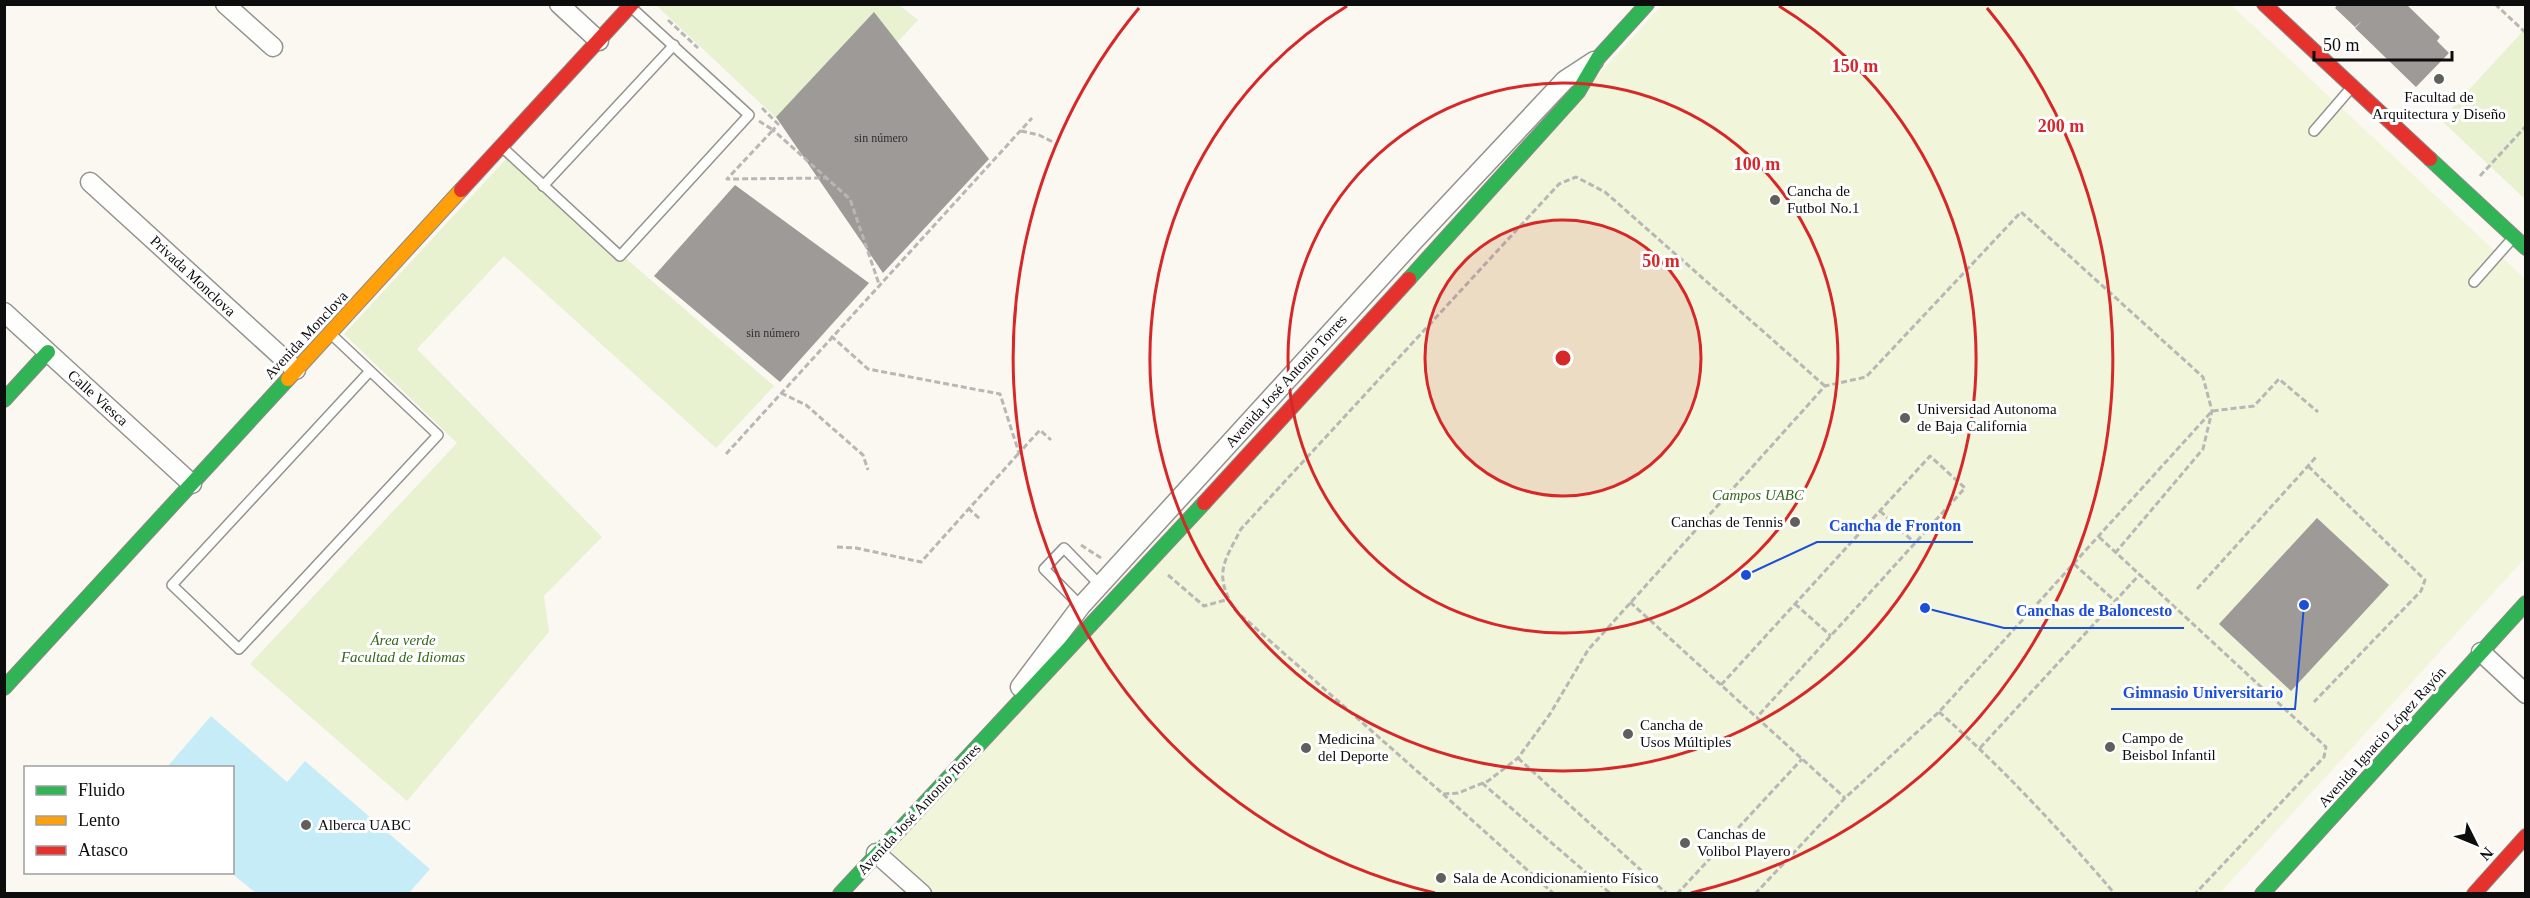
<svg xmlns="http://www.w3.org/2000/svg" width="2530" height="898" font-family="Georgia,serif">
<rect width="100%" height="100%" fill="#fbf8f1"/>
<g fill="#e8f1d0">
<polygon points="656,5 899,5 918,20 803,143"/>
<polygon points="2525,29 2525,199 2441,120"/>
<polygon points="508,157 774,386 716,448 504,256 417,349 602,537 544,596 549,632 407,801 250,664 457,443 344,334"/>
</g>
<polygon fill="#f1f5da" points="1662,5 2231,5 2525,279 2525,558 2220,893 934,894 889,853"/>
<polygon fill="#c6edf7" points="211,716 287,782 305,761 430,869 409,893 256,893 231,873 232,768 167,767"/>
<g fill="#9e9a97">
<polygon points="2338,4 2406,4 2440,37 2437,41 2449,53 2416,87 2355,28 2362,21 2355,27 2335,8"/>
<polygon points="874,12 989,159 883,273 776,117"/>
<polygon points="735,185 869,283 780,382 654,276"/>
<polygon points="2317,518 2389,585 2291,691 2219,624"/>
</g>
<g fill="none" stroke-linecap="round" stroke-linejoin="round">
<defs>
<g id="lane">
<polyline points="2314,131 2351,88"/>
<polyline points="503,148 620,256 749,115 632,8"/>
<polyline points="543,186 674,45"/>
<polyline points="2474,282 2512,239"/>
<polyline points="332,335 438,435 239,649 172,585 370,371"/>
<polyline points="1083,608 1044,569 1064,548 1101,586"/>
</g>
<g id="street">
<polyline points="225,4 273,47"/>
<polyline points="559,4 599,41"/>
<polyline points="90,182 296,370"/>
<polyline points="4,312 192,484"/>
<polyline points="2481,652 2526,694"/>
<polyline points="1020,687 1081,606 1414,241 1565,80 1594,61"/>
<polyline points="876,853 922,894"/>
</g>
<g id="fast">
<polyline points="2430,159 2526,248"/>
<polyline points="1409,279 1578,92 1598,58 1647,4"/>
<polyline points="4,400 48,352"/>
<polyline points="4,688 288,379"/>
<polyline points="840,894 1204,503"/>
<polyline points="2262,894 2526,603"/>
</g>
<polyline id="slow" points="288,379 461,190"/>
<g id="jam">
<polyline points="2264,4 2430,159"/>
<polyline points="461,190 632,4"/>
<polyline points="1204,503 1409,279"/>
<polyline points="2474,894 2526,836"/>
</g>
</defs>
<use href="#lane" stroke="#949390" stroke-width="12"/>
<use href="#street" stroke="#949390" stroke-width="21"/>
<use href="#fast" stroke="#8b8986" stroke-width="16"/>
<use href="#slow" stroke="#8b8986" stroke-width="16"/>
<use href="#jam" stroke="#8b8986" stroke-width="16"/>
<g stroke="#b8b7b6" stroke-width="3" stroke-dasharray="6 3" stroke-linecap="butt">
<polyline points="2495,4 2526,33"/>
<polyline points="668,20 698,48"/>
<polyline points="762,108 778,124 773,130 850,199 879,284"/>
<polyline points="759,121 773,130 727,179 825,178"/>
<polyline points="1021,131 1039,135 1053,142"/>
<polyline points="2480,176 2526,126"/>
<polyline points="831,336 868,369 1000,394 1019,453 1040,430 1051,440"/>
<path d="M1825,386L1605,192L1576,177L1559,184L1241,529C1224,562 1213,574 1235,610L1443,794L1458,793L1488,781L1518,758L1550,714L1588,650L1825,386L1866,377L2021,212L2203,377L2212,411L2203,449L2116,552"/>
<polyline points="781,393 806,405 863,455 868,470"/>
<polyline points="726,454 1032,118"/>
<polyline points="2308,466 2425,580 2421,591 2314,702"/>
<polyline points="968,508 980,519"/>
<polyline points="1880,511 1915,543"/>
<polyline points="2099,537 2326,747 2324,757 2195,894"/>
<polyline points="1081,545 1101,558"/>
<polyline points="837,547 856,548 921,562 1019,453"/>
<polyline points="2074,564 2115,601"/>
<polyline points="1168,575 1204,606 1229,599"/>
<polyline points="2197,589 2317,456"/>
<polyline points="1630,602 1845,798"/>
<polyline points="1795,604 1831,636"/>
<polyline points="1721,685 1930,456 1965,488 1757,717"/>
<path d="M1939,712C2003,768 2060,830 2115,894"/>
<polyline points="1980,748 2140,574"/>
<polyline points="1518,758 1667,894"/>
<polyline points="1482,783 1611,894"/>
<polyline points="1443,794 1554,894"/>
<polyline points="1677,894 1802,759"/>
<polyline points="1755,894 1845,798 1939,712 2212,411 2254,406 2279,379 2318,412"/>
</g>
<use href="#lane" stroke="#fefefd" stroke-width="9"/>
<use href="#street" stroke="#fefefd" stroke-width="18"/>
<use href="#fast" stroke="#30b455" stroke-width="14"/>
<use href="#slow" stroke="#ff9f0a" stroke-width="14"/>
<use href="#jam" stroke="#e5322d" stroke-width="14"/>
</g>
<circle cx="1563" cy="358" r="138" fill="#d62828" fill-opacity=".12"/>
<g fill="none" stroke="#d62828" stroke-width="3">
<circle cx="1563" cy="358" r="138"/>
<circle cx="1563" cy="358" r="275"/>
<path d="M1779 6A413 413 0 1 1 1347 6"/>
<path d="M1435 893A550 550 0 0 1 1139 8M1987 8A550 550 0 0 1 1691 893"/>
</g>
<g fill="#605f5d" stroke="#fff" stroke-width="2">
<circle cx="2439" cy="79" r="6"/>
<circle cx="1775" cy="200" r="6"/>
<circle cx="1905" cy="418" r="6"/>
<circle cx="1795" cy="522" r="6"/>
<circle cx="1628" cy="734" r="6"/>
<circle cx="2110" cy="747" r="6"/>
<circle cx="1306" cy="748" r="6"/>
<circle cx="306" cy="825" r="6"/>
<circle cx="1685" cy="843" r="6"/>
<circle cx="1441" cy="878" r="6"/>
</g>
<g text-anchor="middle" stroke-width="6" stroke-linejoin="round" paint-order="stroke">
<g font-size="12" fill="#313030">
<text x="881" y="142">sin número</text>
<text x="773" y="337">sin número</text>
</g>
<g font-size="15" fill="#0d0d0d" stroke="#fff" text-anchor="start">
<text x="2439" y="102" text-anchor="middle">Facultad de<tspan x="2439" dy="17">Arquitectura y Diseño</tspan></text>
<text x="1787" y="196">Cancha de<tspan x="1787" dy="17">Futbol No.1</tspan></text>
<text x="1917" y="414">Universidad Autonoma<tspan x="1917" dy="17">de Baja California</tspan></text>
<text x="1783" y="527" text-anchor="end">Canchas de Tennis</text>
<text x="1640" y="730">Cancha de<tspan x="1640" dy="17">Usos Múltiples</tspan></text>
<text x="2122" y="743">Campo de<tspan x="2122" dy="17">Beisbol Infantil</tspan></text>
<text x="1318" y="744">Medicina<tspan x="1318" dy="17">del Deporte</tspan></text>
<text x="318" y="830">Alberca UABC</text>
<text x="1697" y="839">Canchas de<tspan x="1697" dy="17">Volibol Playero</tspan></text>
<text x="1453" y="883">Sala de Acondicionamiento Físico</text>
</g>
<g font-size="15" fill="#0d0d0d" stroke="#fff">
<text transform="translate(193 276) rotate(43)" y="5">Privada Monclova</text>
<text transform="translate(306 335) rotate(-47)" y="5">Avenida Monclova</text>
<text transform="translate(1286 381) rotate(-48)" y="5">Avenida José Antonio Torres</text>
<text transform="translate(98 398) rotate(42)" y="5">Calle Viesca</text>
<text transform="translate(2382 737) rotate(-48)" y="5">Avenida Ignacio López Rayón</text>
<text transform="translate(919 809) rotate(-47)" y="5">Avenida José Antonio Torres</text>
</g>
<g font-size="15" font-style="italic" fill="#35681a" stroke="#fff">
<text x="1758" y="500">Campos UABC</text>
<text x="403" y="645">Área verde<tspan x="403" dy="17">Facultad de Idiomas</tspan></text>
</g>
</g>
<circle cx="1563" cy="358" r="9" fill="#d62828" stroke="#fff" stroke-width="3"/>
<g font-size="18" text-anchor="middle" font-weight="bold" fill="#d62828" stroke="#fff" stroke-width="6" stroke-linejoin="round" paint-order="stroke">
<text x="1855" y="72">150 m</text>
<text x="2061" y="132">200 m</text>
<text x="1757" y="170">100 m</text>
<text x="1661" y="267">50 m</text>
</g>
<path fill="none" stroke="#1d4ed8" stroke-width="2" d="M1746 575L1817 542H1973M1925 608L2004 628H2184M2304 605L2295 709H2111"/>
<g fill="#1d4ed8" stroke="#fff" stroke-width="2">
<circle cx="1746" cy="575" r="6"/>
<circle cx="1925" cy="608" r="6"/>
<circle cx="2304" cy="605" r="6"/>
</g>
<g font-size="16" text-anchor="middle" font-weight="bold" fill="#1d4ed8" stroke="#fff" stroke-width="6" stroke-linejoin="round" paint-order="stroke">
<text x="1895" y="531">Cancha de Fronton</text>
<text x="2094" y="616">Canchas de Baloncesto</text>
<text x="2203" y="698">Gimnasio Universitario</text>
</g>
<rect width="2530" height="898" fill="none" stroke="#0d0d0d" stroke-width="12"/>
<rect x="24" y="766" width="210" height="108" fill="#ffffff" stroke="#9e9e9e" stroke-width="1.5"/>
<rect x="36" y="786" width="30" height="9" fill="#30b455" stroke="#9e9e9e" stroke-width="1.5"/>
<text x="78" y="796" font-size="18" fill="#0d0d0d">Fluido</text>
<rect x="36" y="816" width="30" height="9" fill="#ff9f0a" stroke="#9e9e9e" stroke-width="1.5"/>
<text x="78" y="826" font-size="18" fill="#0d0d0d">Lento</text>
<rect x="36" y="846" width="30" height="9" fill="#e5322d" stroke="#9e9e9e" stroke-width="1.5"/>
<text x="78" y="856" font-size="18" fill="#0d0d0d">Atasco</text>
<g transform="translate(2476 844) rotate(133)" stroke="#ffffff" stroke-width="4.5" paint-order="stroke">
<path d="M0-4.5L10 22L0 15L-10 22Z" fill="#0d0d0d"/>
<text y="-9" font-size="16" font-weight="bold" text-anchor="middle" fill="#0d0d0d">N</text>
</g>
<path d="M2314 51v9h138v-9" fill="none" stroke="#0d0d0d" stroke-width="3"/>
<text x="2323" y="51" font-size="18" fill="#0d0d0d" stroke="#ffffff" stroke-width="4.5" paint-order="stroke">50 m</text>
</svg>
